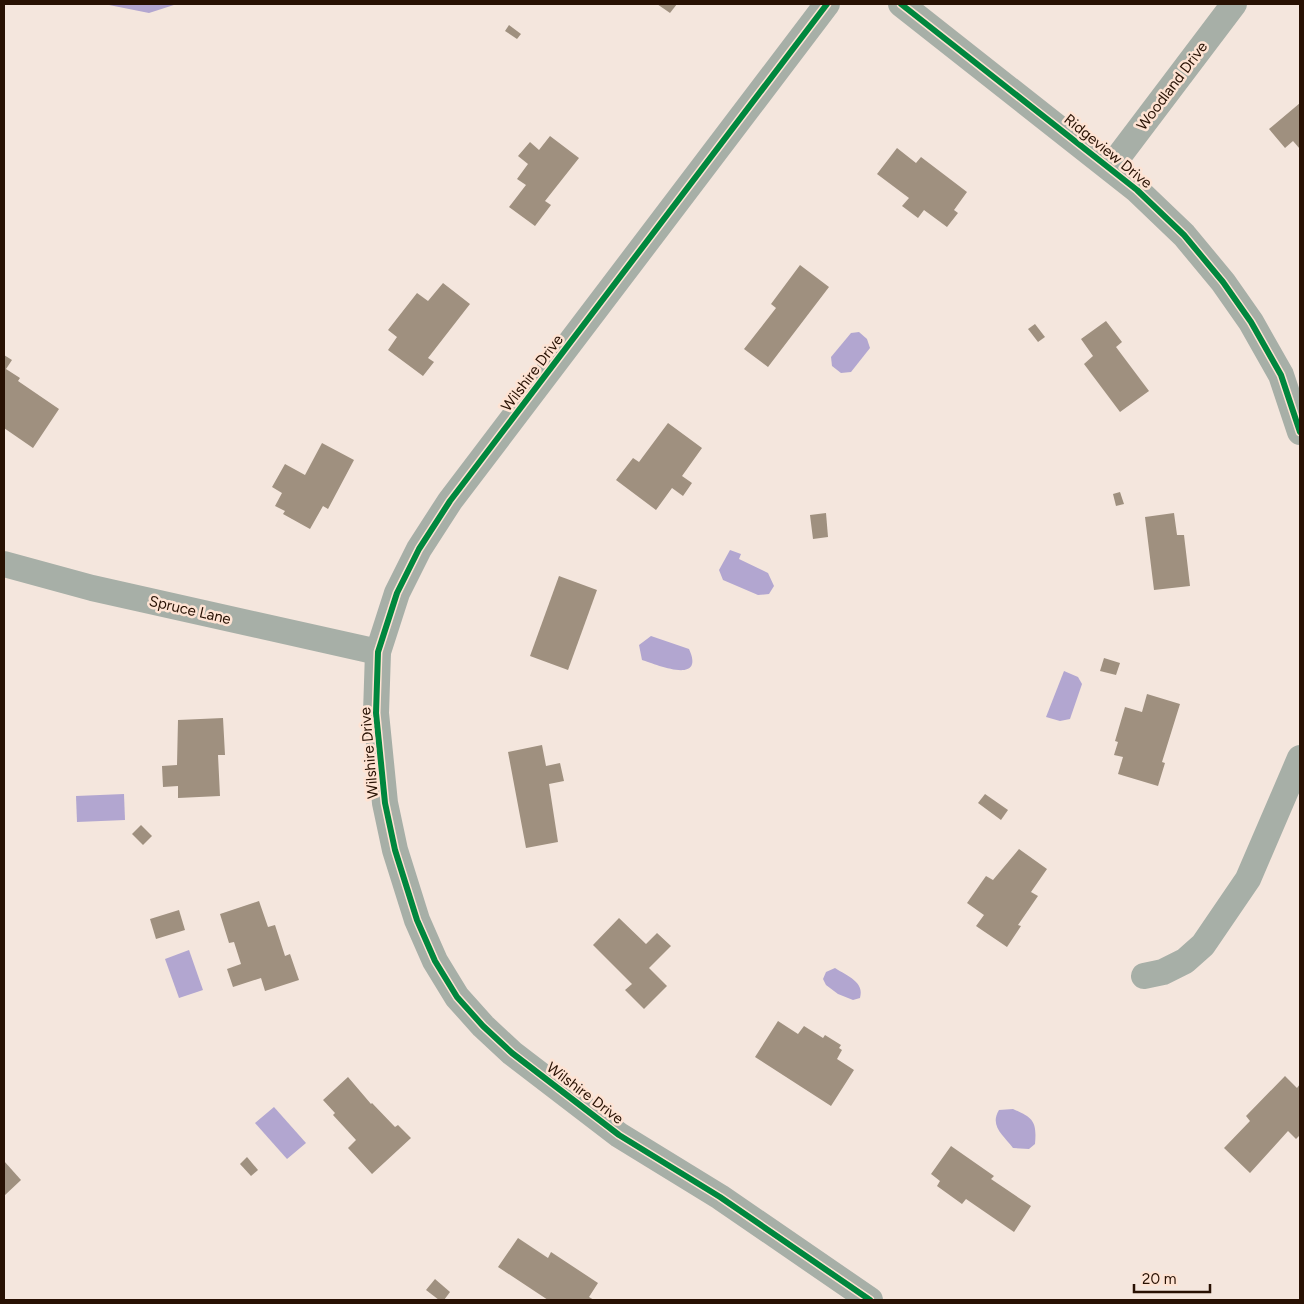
<svg xmlns="http://www.w3.org/2000/svg" width="1304" height="1304" font-family="Figtree,sans-serif">
<rect width="100%" height="100%" fill="#f4e6dd"/>
<g fill="#b2a6d0">
<polygon points="104,4 177,4 149,13"/>
<polygon points="859,332 867,339 870,348 851,372 841,373 832,366 831,357 851,333"/>
<polygon points="730,550 741,554 739,559 768,573 774,586 769,594 758,595 723,580 719,570"/>
<path d="M651,636L689,649C706,686 655,664 642,660L639,645Z"/>
<polygon points="1064,671 1078,677 1082,684 1070,719 1060,721 1046,717"/>
<polygon points="124,794 125,820 77,822 76,796"/>
<polygon points="189,950 203,990 179,998 165,959"/>
<path d="M835,968C847,976 865,982 860,998L853,1000L838,994L826,985L823,979L826,972Z"/>
<polygon points="274,1107 306,1143 287,1159 255,1123"/>
<path d="M1013,1109C1033,1118 1037,1121 1035,1144L1029,1149L1013,1148C1004,1136 989,1126 999,1110Z"/>
</g>
<g fill="#9f907f">
<polygon points="657,4 677,4 670,13"/>
<polygon points="509,25 521,34 517,39 505,31"/>
<polygon points="1300,103 1300,149 1293,141 1285,148 1269,129"/>
<polygon points="550,136 579,158 545,201 551,205 535,226 509,207 526,185 517,179 528,164 518,156 530,142 539,150"/>
<polygon points="897,148 916,163 921,157 967,192 954,210 958,213 947,227 924,210 918,218 902,206 909,198 877,174"/>
<polygon points="800,265 829,287 768,367 744,349 776,308 771,304"/>
<polygon points="443,283 470,304 428,358 434,362 423,376 388,350 397,337 388,330 417,293 428,301"/>
<polygon points="1106,321 1122,342 1116,347 1149,391 1120,412 1084,364 1093,356 1081,339"/>
<polygon points="1035,324 1045,337 1038,342 1028,329"/>
<polygon points="4,355 12,360 6,369 20,378 18,381 59,409 33,448 4,428"/>
<polygon points="668,423 702,448 682,476 692,483 683,496 672,488 656,510 616,480 633,458 639,462"/>
<polygon points="322,443 354,460 328,509 323,506 310,529 283,514 285,511 275,506 282,493 272,487 285,464 305,475"/>
<polygon points="1120,492 1124,504 1116,506 1113,494"/>
<polygon points="826,513 828,537 813,539 810,515"/>
<polygon points="1174,513 1177,535 1184,535 1190,586 1154,590 1145,517"/>
<polygon points="559,576 597,590 568,670 530,656"/>
<polygon points="1104,658 1120,663 1116,675 1100,671"/>
<polygon points="1147,694 1180,704 1162,762 1165,763 1158,786 1118,774 1123,757 1114,755 1118,742 1115,741 1125,707 1142,712"/>
<polygon points="223,718 225,755 218,755 220,796 178,798 178,786 163,787 162,766 177,765 178,720"/>
<polygon points="542,745 546,766 560,763 564,781 549,784 558,842 526,848 508,752"/>
<polygon points="985,794 1008,810 1001,820 978,803"/>
<polygon points="141,825 152,836 143,845 132,834"/>
<polygon points="1019,849 1047,869 1031,892 1038,896 1018,925 1021,926 1007,947 976,926 984,915 967,903 986,876 993,880"/>
<polygon points="259,901 268,927 275,925 285,956 290,954 299,980 265,991 261,978 233,987 227,969 241,964 234,942 229,943 220,914"/>
<polygon points="179,910 185,930 156,939 150,919"/>
<polygon points="619,918 646,944 657,933 671,946 649,968 667,986 644,1009 625,990 632,984 593,945"/>
<polygon points="778,1021 798,1034 804,1026 823,1038 825,1035 841,1045 839,1048 842,1050 837,1059 854,1070 831,1106 755,1057"/>
<polygon points="1285,1076 1297,1088 1300,1084 1300,1135 1296,1139 1288,1131 1250,1173 1224,1148 1250,1121 1246,1116"/>
<polygon points="348,1077 371,1104 372,1103 395,1127 398,1125 411,1138 372,1174 348,1148 356,1140 333,1115 335,1113 323,1100"/>
<polygon points="951,1146 994,1176 991,1179 1031,1206 1014,1232 966,1199 962,1204 937,1186 940,1181 931,1174"/>
<polygon points="247,1157 258,1170 251,1176 240,1164"/>
<polygon points="4,1161 21,1180 4,1196"/>
<polygon points="518,1238 548,1258 551,1252 598,1283 589,1297 594,1300 548,1300 498,1267"/>
<polygon points="435,1279 450,1292 444,1300 439,1300 426,1290"/>
</g>
<g fill="none" stroke-linecap="round" stroke-linejoin="round">
<g stroke="#a7afa7" stroke-width="26">
<polyline points="827,4 450,501 419,549 397,593 378,652 376,713 385,803 395,850 417,920 435,961 457,997 483,1026 512,1053 619,1135 720,1197 870,1300"/>
<polyline points="901,4 1137,190 1184,235 1223,282 1251,322 1281,375 1300,432"/>
<polyline points="1110,168 1234,4"/>
<polyline points="4,564 92,588 378,652"/>
<polyline points="1144,976 1163,972 1185,961 1203,945 1248,879 1300,758"/>
</g>
<defs>
<g id="cycleway">
<polyline points="827,4 450,501 419,549 397,593 378,652 376,713 385,803 395,850 417,920 435,961 457,997 483,1026 512,1053 619,1135 720,1197 870,1300"/>
<polyline points="901,4 1137,190 1184,235 1223,282 1251,322 1281,375 1300,432"/>
</g>
</defs>
<use href="#cycleway" stroke="#fee3d3" stroke-width="9"/>
<use href="#cycleway" stroke="#00873e" stroke-width="6"/>
</g>
<g text-anchor="middle" stroke-width="5" stroke-linejoin="round" paint-order="stroke">
<g font-size="15" fill="#281103" stroke="#fee3d3">
<text transform="translate(1172 86) rotate(-53)" y="5">Woodland Drive</text>
<text transform="translate(1108 151) rotate(39)" y="5">Ridgeview Drive</text>
<text transform="translate(532 373) rotate(-53)" y="5">Wilshire Drive</text>
<text transform="translate(190 610) rotate(13)" y="5">Spruce Lane</text>
<text transform="translate(369 753) rotate(-95)" y="5">Wilshire Drive</text>
<text transform="translate(585 1093) rotate(37)" y="5">Wilshire Drive</text>
</g>
</g>
<rect width="1304" height="1304" fill="none" stroke="#281103" stroke-width="10"/>
<path d="M1134 1284v8h76v-8" fill="none" stroke="#281103" stroke-width="2.5"/>
<text x="1142" y="1284" font-size="15" fill="#281103" stroke="#fee3d3" stroke-width="4" paint-order="stroke">20 m</text>
</svg>
